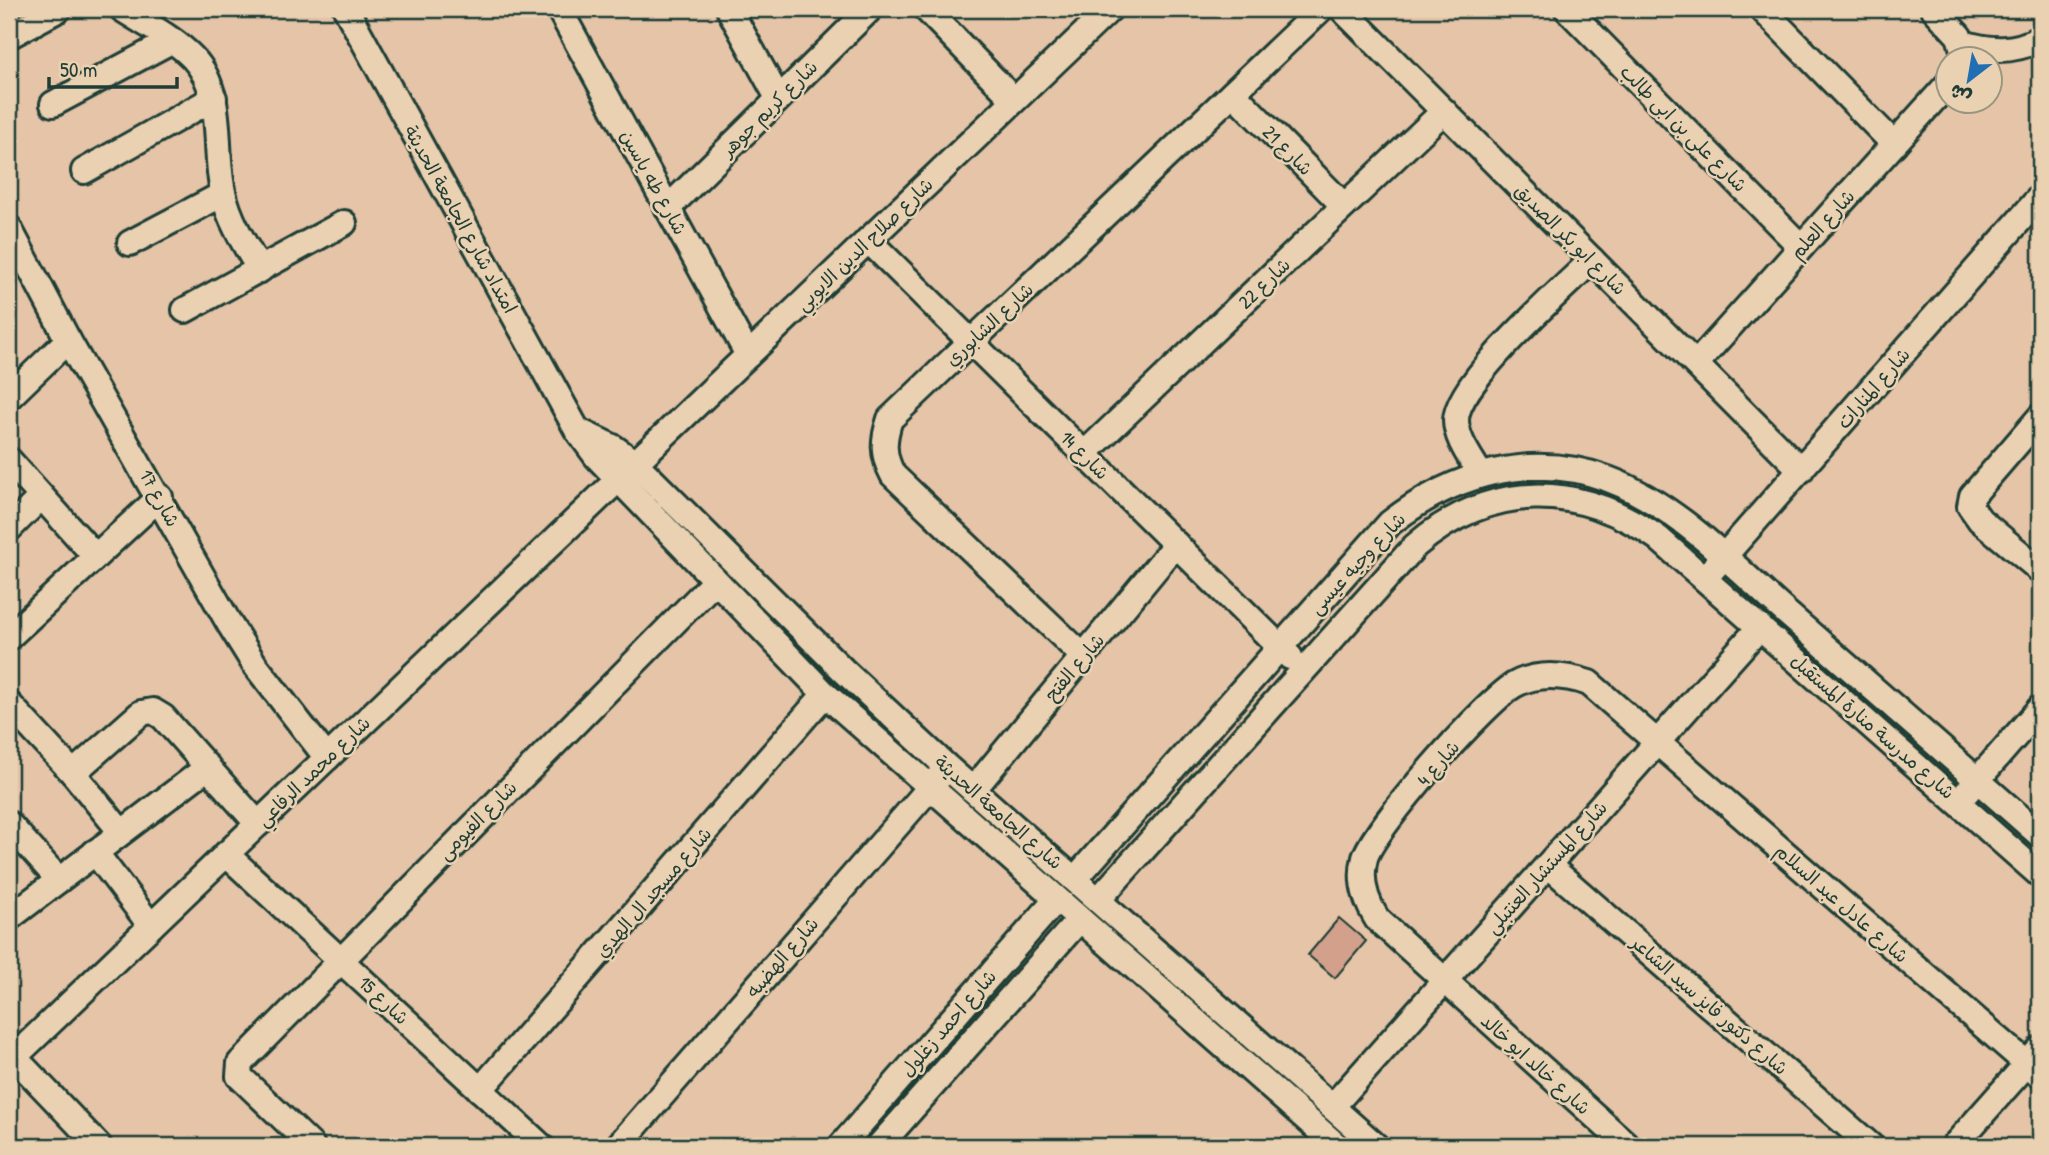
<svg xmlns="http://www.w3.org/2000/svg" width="2049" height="1155" font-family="'Patrick Hand','Playpen Sans Arabic',sans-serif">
<rect width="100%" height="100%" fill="#e5c4a8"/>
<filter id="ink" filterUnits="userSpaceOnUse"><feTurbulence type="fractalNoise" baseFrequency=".0143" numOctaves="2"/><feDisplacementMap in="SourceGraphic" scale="14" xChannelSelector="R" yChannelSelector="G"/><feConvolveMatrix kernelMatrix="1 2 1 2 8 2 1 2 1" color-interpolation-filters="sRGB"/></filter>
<g filter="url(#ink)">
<polygon fill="#d3a08c" stroke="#1f3d34" stroke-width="2" points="1339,918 1366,941 1335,978 1308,955"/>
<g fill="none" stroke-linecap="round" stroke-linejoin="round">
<defs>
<g id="minor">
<path d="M122,9C145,24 174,38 193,58C226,93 213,148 223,192C229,220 245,245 260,270"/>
<polyline points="346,9 577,430 597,457 825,694 1337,1146"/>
<polyline points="559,9 748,355"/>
<polyline points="729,9 778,98"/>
<polyline points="926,9 1014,100"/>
<polyline points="1342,9 1801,470"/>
<polyline points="1567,9 1801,247"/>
<polyline points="1762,9 1894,144"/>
<polyline points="1934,9 1959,36 1965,57"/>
<polyline points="9,36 59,9"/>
<path d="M1963,43C1989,51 2015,53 2040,38"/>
<polyline points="1233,93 1344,206"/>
<polyline points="53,104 171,41"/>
<polyline points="84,171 214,98"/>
<polyline points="668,208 870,9"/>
<polyline points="9,228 68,340 230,625 255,665 327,758"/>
<polyline points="868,240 1290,657"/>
<polyline points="130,243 223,194"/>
<polyline points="185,310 344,223"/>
<polyline points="1696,364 1948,84"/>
<polyline points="9,397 68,340"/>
<polyline points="2040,417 1972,496 1970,506 1980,520 2040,570"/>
<polyline points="579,431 613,447 635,463 843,670 947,767 1376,1146"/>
<polyline points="1084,454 1444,111"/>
<polyline points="9,460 95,556"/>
<path d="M1480,474C1471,458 1456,439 1456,420C1456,382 1563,289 1592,260"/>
<polyline points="9,529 41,497"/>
<polyline points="1712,570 2040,197"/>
<polyline points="9,637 160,497"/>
<path d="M1083,656L893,475C882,455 883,440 890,419L1321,9"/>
<polyline points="9,704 73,773 121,832"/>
<polyline points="73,773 141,713 153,711 163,717 258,824"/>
<polyline points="973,790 1176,544"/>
<polyline points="1967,792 2040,708"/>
<polyline points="9,824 59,880"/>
<polyline points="95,852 151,926"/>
<polyline points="226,854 541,1146"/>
<polyline points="1548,865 1871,1146"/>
<path d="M1075,879L1390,523C1452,474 1531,451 1608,479C1678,505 1734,567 1789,615C1873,688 1957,762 2040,835"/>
<path d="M1098,900L1415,546C1490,481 1578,482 1658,538L2040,875"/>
<polyline points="9,918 208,767"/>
<polyline points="14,1057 99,1146"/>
<polyline points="9,1062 1110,9"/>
<polyline points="480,1090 825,694"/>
<polyline points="1332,1107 1760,627"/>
<polyline points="312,1146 239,1076 240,1063 714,582"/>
<polyline points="618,1146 940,776"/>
<polyline points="841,1146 1056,900"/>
<polyline points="879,1146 1079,920"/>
<path d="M1628,1146L1377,919C1365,900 1359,880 1365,858C1373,829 1488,698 1516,684C1539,672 1565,675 1589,683L2040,1075"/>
<polyline points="1954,1146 2040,1049"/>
</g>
</defs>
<use href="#minor" stroke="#1f3d34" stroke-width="30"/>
<use href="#minor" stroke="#ead1b2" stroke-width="24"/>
</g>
</g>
<g text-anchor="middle" stroke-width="5" stroke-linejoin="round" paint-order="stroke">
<g font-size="19" fill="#1f3d34" stroke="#ead1b2">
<text transform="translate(769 108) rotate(-45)" y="7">شارع كريم جوهر</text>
<text transform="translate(1684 128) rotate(45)" y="7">شارع على بن ابى طالب</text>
<text transform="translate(1288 150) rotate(45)" y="7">شارع 21</text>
<text transform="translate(654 182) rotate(61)" y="7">شارع طه ياسين</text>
<text transform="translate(461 219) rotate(61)" y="7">امتداد شارع الجامعة الحديثة</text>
<text transform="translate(1822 224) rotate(-48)" y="7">شارع العلم</text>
<text transform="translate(1571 239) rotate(45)" y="7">شارع ابو بكر الصديق</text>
<text transform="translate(864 244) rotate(-44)" y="7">شارع صلاح الدين الايوبي</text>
<text transform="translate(1264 283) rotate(-44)" y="7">شارع 22</text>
<text transform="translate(989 324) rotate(-43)" y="7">شارع الشابوري</text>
<text transform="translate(1873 388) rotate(-49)" y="7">شارع المنارات</text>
<text transform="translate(1085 455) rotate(45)" y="7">شارع 14</text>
<text transform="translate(160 498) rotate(61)" y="7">شارع 17</text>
<text transform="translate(1357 563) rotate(-47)" y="7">شارع وجيه عيسى</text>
<text transform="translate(1074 667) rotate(-50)" y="7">شارع الفتح</text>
<text transform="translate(1873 726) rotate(41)" y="7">شارع مدرسة منارة المستقبل</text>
<text transform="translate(1438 763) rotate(-49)" y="7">شارع 4</text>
<text transform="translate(313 771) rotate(-44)" y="7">شارع محمد الرفاعي</text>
<text transform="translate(999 812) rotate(41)" y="7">شارع الجامعة الحديثة</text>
<text transform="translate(477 820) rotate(-45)" y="7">شارع الفيومى</text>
<text transform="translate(1546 867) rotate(-48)" y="7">شارع المستشار العنتبلي</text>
<text transform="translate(653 892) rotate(-49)" y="7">شارع مسجد ال الهدي</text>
<text transform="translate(1842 903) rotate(41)" y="7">شارع عادل عبد السلام</text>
<text transform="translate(782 957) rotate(-49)" y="7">شارع الهضبه</text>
<text transform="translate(384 1000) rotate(43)" y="7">شارع 15</text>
<text transform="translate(1710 1005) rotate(41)" y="7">شارع دكتور فايز سيد الشاعر</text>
<text transform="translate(948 1023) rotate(-49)" y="7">شارع احمد زغلول</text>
<text transform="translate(1536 1064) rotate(42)" y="7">شارع خالد ابو خالد</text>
</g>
</g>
<rect width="2049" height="1155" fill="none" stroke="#ead1b2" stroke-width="35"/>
<rect x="18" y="18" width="2014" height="1120" fill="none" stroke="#1f3d34" stroke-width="2.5" filter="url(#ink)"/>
<g transform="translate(1969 80) rotate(211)"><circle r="33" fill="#ead1b2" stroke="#999680" stroke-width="2"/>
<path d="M0-5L12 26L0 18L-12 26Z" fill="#1f6fb2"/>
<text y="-10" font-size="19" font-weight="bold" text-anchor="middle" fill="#1f3d34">ش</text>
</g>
<path d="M49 77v10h128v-10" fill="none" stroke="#1f3d34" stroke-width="3.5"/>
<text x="60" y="77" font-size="21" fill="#1f3d34" stroke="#ead1b2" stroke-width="5" paint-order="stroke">50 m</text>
</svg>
